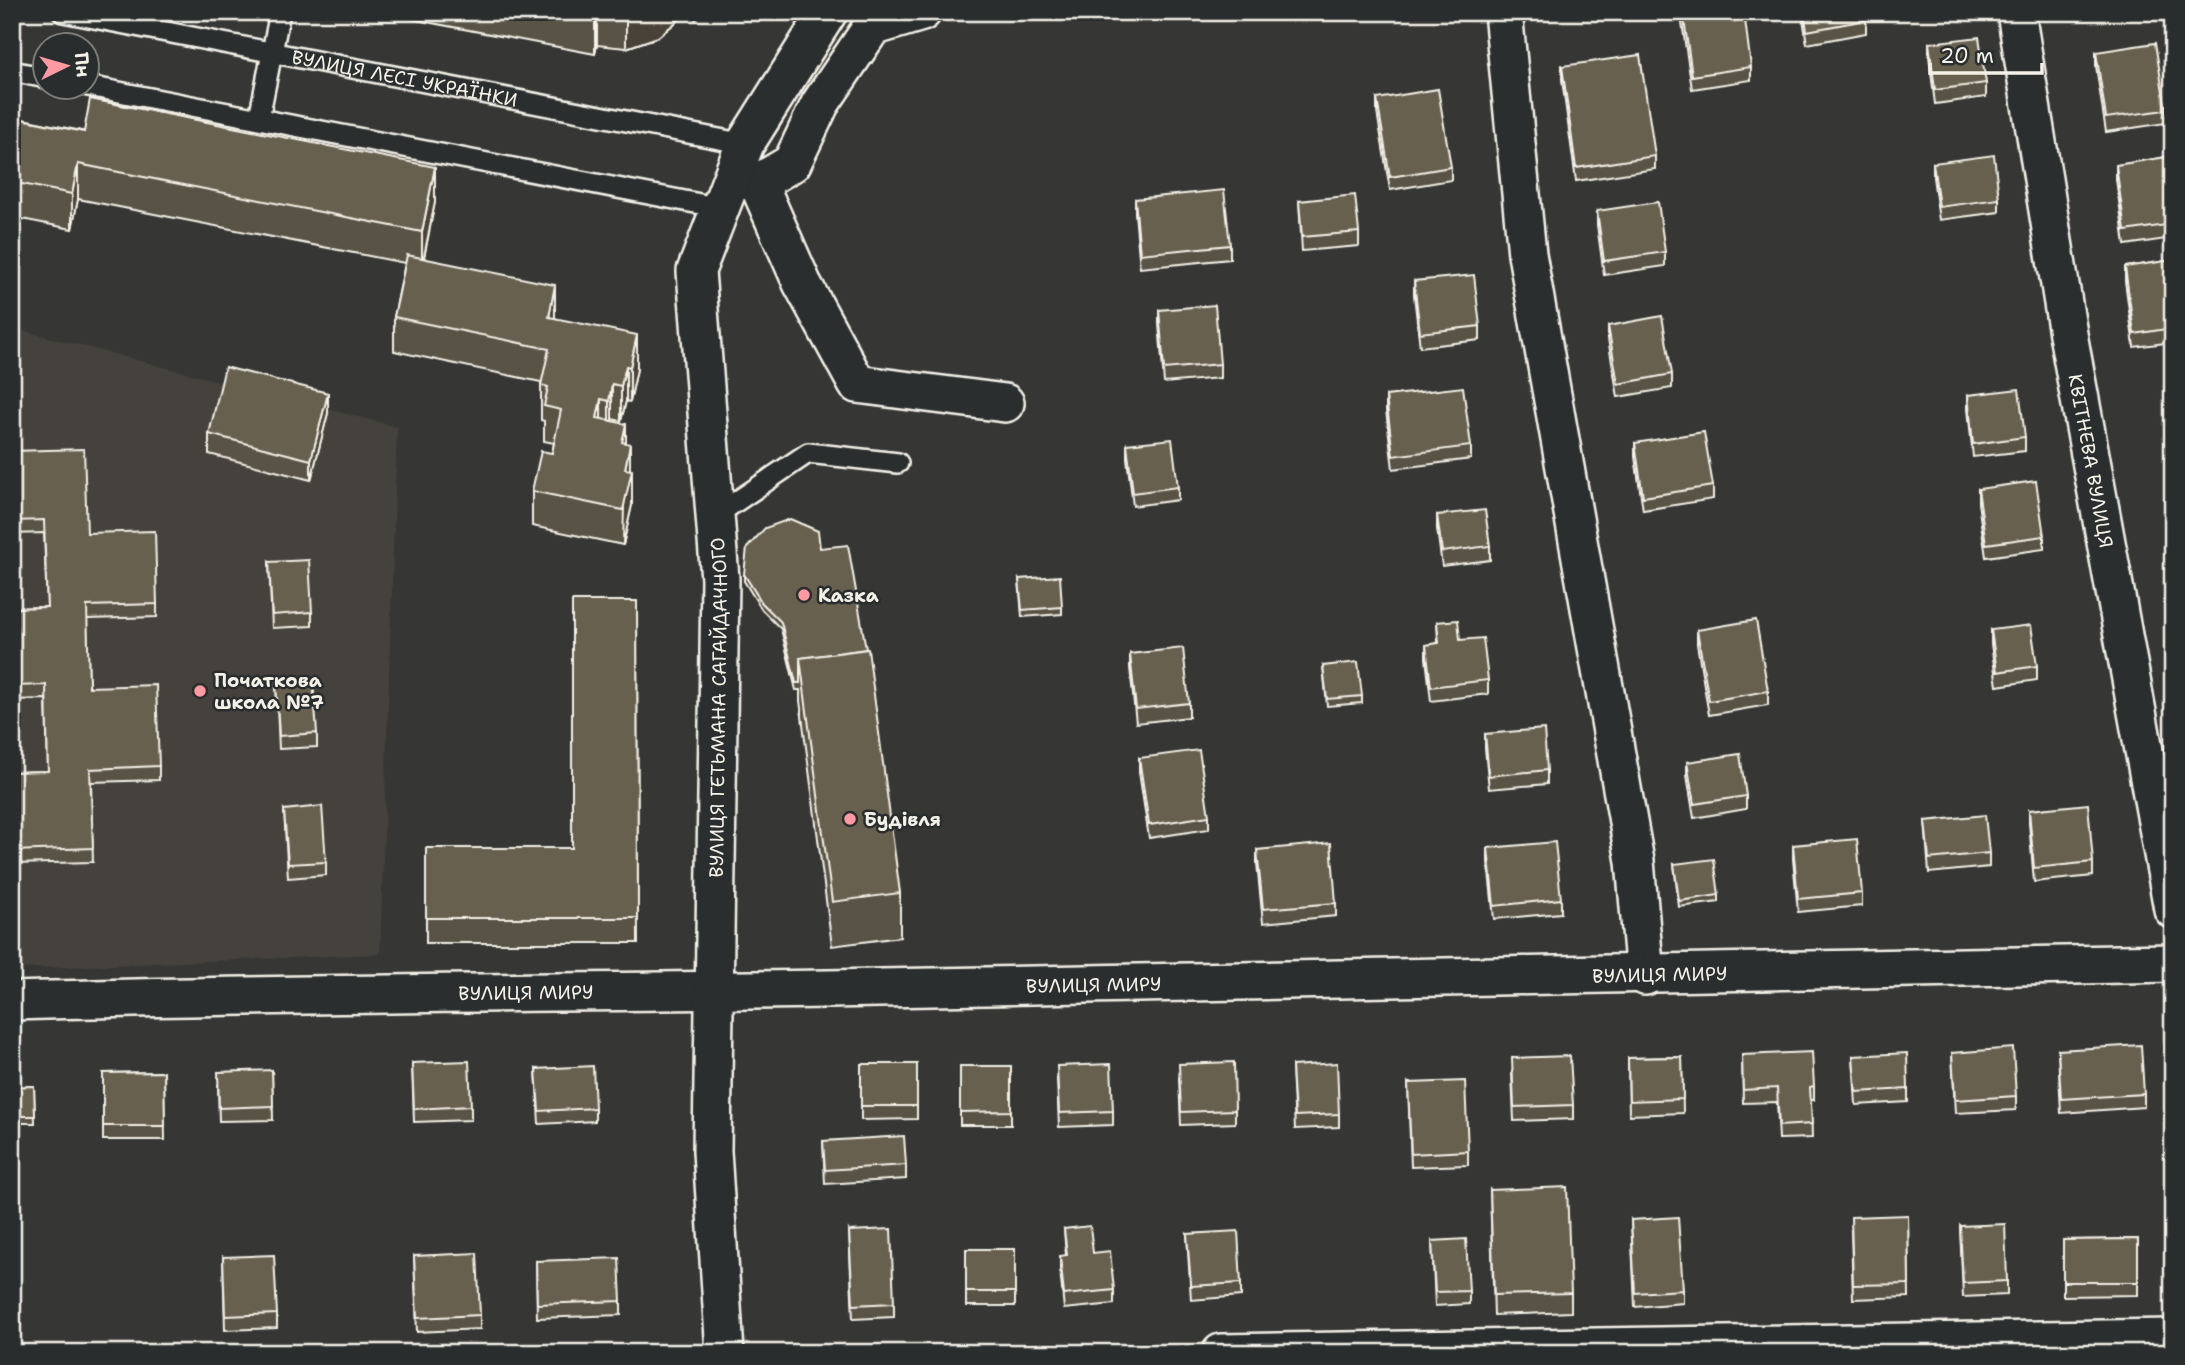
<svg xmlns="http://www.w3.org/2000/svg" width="2185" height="1365" font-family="'Shantell Sans',sans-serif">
<rect width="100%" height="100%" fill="#363735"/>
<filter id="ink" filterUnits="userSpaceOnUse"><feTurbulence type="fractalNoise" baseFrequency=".0143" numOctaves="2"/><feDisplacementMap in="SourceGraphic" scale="14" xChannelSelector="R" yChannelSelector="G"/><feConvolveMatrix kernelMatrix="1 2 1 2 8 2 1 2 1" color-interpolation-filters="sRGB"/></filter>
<g filter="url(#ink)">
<polygon fill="#45433d" points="12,328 397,427 380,954 12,969"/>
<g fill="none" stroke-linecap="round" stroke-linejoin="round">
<defs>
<g id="lane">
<path id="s1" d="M63,12L745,144"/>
<polyline points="12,71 46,78"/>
<polyline points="88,86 721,208"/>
<polyline points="259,118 280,12"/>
<polyline points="715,516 808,453 898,463"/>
</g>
<g id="street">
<polyline points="1503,12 1527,254 1635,861 1645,976"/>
<path id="s2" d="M2016,12L2068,334L2173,909"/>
<polyline points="734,177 758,183 792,163 820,104 872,27 922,12"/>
<polyline points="758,183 802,283 857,384 1005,403"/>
<path id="s3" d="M12,1001C284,993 555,993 827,989C1275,982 1724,974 2173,963"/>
<path id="s4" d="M725,1353L712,1151L720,579L696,271L745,144L828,12"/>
<polyline points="1221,1353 2173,1338"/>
</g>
</defs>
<use href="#lane" stroke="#f4f1e8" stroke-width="24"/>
<use href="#street" stroke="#f4f1e8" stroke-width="42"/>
<use href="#lane" stroke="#2a2d2e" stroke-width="19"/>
<use href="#street" stroke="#2a2d2e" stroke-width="37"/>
</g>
<g fill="#595345" stroke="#f4f1e8" stroke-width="2">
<polygon points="374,12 701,12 696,19 686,14 658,37 626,48 597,45 595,54"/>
<polygon points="1682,12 1751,67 1751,80 1692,89 1682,23"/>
<polygon points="1802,12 1865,12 1866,20 1866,33 1807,44"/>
<polygon points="1929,43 1986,83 1986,97 1935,104 1929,56"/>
<polygon points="2096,52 2166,110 2166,123 2106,132 2096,66"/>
<polygon points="1562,66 1655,156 1655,169 1576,181 1562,80"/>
<polygon points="1377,99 1451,167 1451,180 1390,190 1377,112"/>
<polygon points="12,117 435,202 424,258 555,318 637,369 630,402 626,401 621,421 612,419 612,421 626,443 630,470 632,505 623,545 532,526 532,491 552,453 554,443 544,441 544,421 541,420 541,382 394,351 394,317 405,263 78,199 72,229 12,217"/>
<polygon points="2173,156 2173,238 2125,245 2116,179 2116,165"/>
<polygon points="1933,163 1999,199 1999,212 1939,220 1933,177"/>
<polygon points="1135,199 1230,245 1230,259 1140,268 1135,213"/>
<polygon points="1299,201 1359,232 1359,246 1302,251"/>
<polygon points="1597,211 1665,252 1665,266 1604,275 1597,225"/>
<polygon points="2173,260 2173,342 2134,347 2125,281 2125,267"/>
<polygon points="1414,281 1480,326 1480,340 1420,347 1414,295"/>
<polygon points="1159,310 1220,364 1220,378 1164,383 1159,324"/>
<polygon points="1608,326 1672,374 1672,388 1618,397 1608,339"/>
<polygon points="1968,395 2025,437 2025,451 1973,457 1968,409"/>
<polygon points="1386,396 1471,446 1471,459 1393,469 1386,410"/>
<polygon points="328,413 311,480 209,454 209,434"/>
<polygon points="1635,443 1713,486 1713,499 1643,510 1635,457"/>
<polygon points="1127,444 1178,487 1178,500 1133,506 1127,458"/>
<polygon points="12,451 87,533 157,604 157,617 87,619 89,687 159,766 159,780 91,782 93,862 12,864 12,772 48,771 46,699 12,700 12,608 47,607 44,533 12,534"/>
<polygon points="1978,489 2044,536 2044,549 1986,557 1978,503"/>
<polygon points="1437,515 1490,546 1490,560 1442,566 1437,529"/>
<polygon points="820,548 900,893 900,937 832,946 800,701 800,690 796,690 781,629 762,610 744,581 744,574"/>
<polygon points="269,562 312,612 312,626 272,628"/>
<polygon points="1019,579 1062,607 1062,614 1022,617"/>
<polygon points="637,601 638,943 426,943 426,848 572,848"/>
<polygon points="1437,622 1460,640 1488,680 1488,694 1431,701 1426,658 1426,645 1438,643"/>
<polygon points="1697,630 1768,691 1768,705 1709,715 1697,644"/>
<polygon points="1991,630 2037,666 2037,680 1997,686 1991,644"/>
<polygon points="1130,654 1189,703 1189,717 1136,723 1130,668"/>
<polygon points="1323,666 1362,696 1362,703 1327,706"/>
<polygon points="276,682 317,733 317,747 279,749"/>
<polygon points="1485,734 1547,770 1547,784 1489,789 1485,748"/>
<polygon points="1139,758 1209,816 1209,829 1149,838 1139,772"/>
<polygon points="1687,762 1746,796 1746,809 1694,818 1687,775"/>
<polygon points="284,810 326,862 326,875 288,878"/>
<polygon points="2029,810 2093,862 2093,876 2034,882 2029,823"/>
<polygon points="1925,821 1989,853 1989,867 1929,873"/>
<polygon points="1793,845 1862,893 1862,906 1798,912 1793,859"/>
<polygon points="1488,848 1561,899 1561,913 1494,919 1488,862"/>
<polygon points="1257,850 1336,903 1336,916 1263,923 1257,863"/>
<polygon points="1674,864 1719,895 1719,902 1679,907"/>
<polygon points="2058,1050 2144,1094 2144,1107 2061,1113"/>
<polygon points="1952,1053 2016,1096 2016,1110 1955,1113"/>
<polygon points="1742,1055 1814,1086 1814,1100 1811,1100 1812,1138 1779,1139 1777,1102 1743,1103"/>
<polygon points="1853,1056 1908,1089 1908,1102 1856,1105"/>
<polygon points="1682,1057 1683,1113 1629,1115 1628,1058"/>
<polygon points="412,1063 471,1106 471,1120 414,1122"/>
<polygon points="861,1064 917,1064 917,1119 861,1120"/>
<rect x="960" y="1066" width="51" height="59"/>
<polygon points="1292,1066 1339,1114 1339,1127 1295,1129"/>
<polygon points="536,1069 595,1108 595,1121 539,1124"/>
<polygon points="272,1070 273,1120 219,1121 218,1085"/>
<polygon points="164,1072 165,1140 103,1140 103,1073"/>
<polygon points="1512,1072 1573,1105 1573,1119 1514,1121"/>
<polygon points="1179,1078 1235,1110 1235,1123 1181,1125"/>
<polygon points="1057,1079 1113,1111 1113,1125 1059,1127"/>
<polygon points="1408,1083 1468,1151 1468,1165 1411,1167"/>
<polygon points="34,1086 35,1123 12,1123 12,1087"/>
<polygon points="823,1141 906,1165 906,1179 825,1184"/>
<polygon points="1490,1190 1571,1293 1571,1312 1494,1315"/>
<polygon points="1908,1215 1909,1297 1853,1299 1851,1230"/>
<polygon points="1631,1220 1683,1290 1683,1303 1635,1307"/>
<polygon points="1960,1226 2007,1281 2007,1295 1963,1297"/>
<polygon points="1064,1229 1093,1253 1114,1290 1114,1304 1064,1309 1060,1270 1060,1256 1066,1256"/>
<polygon points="849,1231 894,1303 894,1317 853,1319"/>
<polygon points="1187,1234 1241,1283 1241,1296 1191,1300"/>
<polygon points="2138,1239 2138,1295 2063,1296 2063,1240"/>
<polygon points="1432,1241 1469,1291 1469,1304 1435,1306"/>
<rect x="966" y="1249" width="49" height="57"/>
<polygon points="414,1256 480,1315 480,1329 417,1332"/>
<polygon points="223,1257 277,1314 277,1328 225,1330"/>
<polygon points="536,1261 621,1301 621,1315 537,1318"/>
</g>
<g fill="#484338" stroke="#f4f1e8" stroke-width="2">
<polygon points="597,12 597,45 595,54 595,19"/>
<polygon points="628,12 686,12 686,14 658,37 626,48 626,13"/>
<polygon points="696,12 701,12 696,19"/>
<polygon points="78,164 78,199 72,229 72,194"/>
<polygon points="435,167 435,202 422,266 422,232"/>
<polygon points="555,285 555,320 549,317"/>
<polygon points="637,335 637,369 630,402 630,367"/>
<polygon points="626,366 626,401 621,421 621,386"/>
<polygon points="612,384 612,419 609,436 609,401"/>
<polygon points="328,393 328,413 311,480 311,460"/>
<polygon points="601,399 601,434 597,418"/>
<polygon points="626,424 626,459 622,442"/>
<polygon points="630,444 630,478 632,470 632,505 623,545 625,469"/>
</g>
<g fill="#676050" stroke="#f4f1e8" stroke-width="2">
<polygon points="559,12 597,12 595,19"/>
<polygon points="1683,12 1744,12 1751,67 1692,76"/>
<polygon points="1804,12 1865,12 1866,20 1807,31"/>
<polygon points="1979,37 1986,83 1935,90 1929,43"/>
<polygon points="2155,43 2166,110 2106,118 2096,52"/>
<polygon points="1640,55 1655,156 1576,168 1562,66"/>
<polygon points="1438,89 1451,167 1390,177 1377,99"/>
<polygon points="90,99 435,167 422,232 78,164 72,194 12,182 12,117 84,132"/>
<polygon points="1994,155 1999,199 1939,207 1933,163"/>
<polygon points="2173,156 2173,224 2125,231 2116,165"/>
<polygon points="1224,190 1230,245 1140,254 1135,199"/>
<polygon points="1355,195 1359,232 1302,237 1299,201"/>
<polygon points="1658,202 1665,252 1604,261 1597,211"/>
<polygon points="407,255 555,285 549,317 637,335 630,367 626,366 621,386 612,384 609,401 601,399 597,418 626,424 622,442 630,444 625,469 632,470 623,510 532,491 541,451 552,453 561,410 544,406 548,387 541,385 549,349 394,317"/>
<polygon points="2173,260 2173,328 2134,334 2125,267"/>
<polygon points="1474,275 1480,326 1420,333 1414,281"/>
<polygon points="1215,305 1220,364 1164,369 1159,310"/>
<polygon points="1662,316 1672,374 1618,384 1608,326"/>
<polygon points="225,367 328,393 311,460 209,434"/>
<polygon points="1463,387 1471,446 1393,456 1386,396"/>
<polygon points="2019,389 2025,437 1973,444 1968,395"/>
<polygon points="1704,432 1713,486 1643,497 1635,443"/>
<polygon points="1172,439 1178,487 1133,493 1127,444"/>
<polygon points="84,449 87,533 155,531 157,604 87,606 89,687 156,685 159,766 90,769 93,848 12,851 12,772 48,771 46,685 12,686 12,608 47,607 44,520 12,521 12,451"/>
<polygon points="2036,481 2044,536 1986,544 1978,489"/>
<polygon points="1485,510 1490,546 1442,552 1437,515"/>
<polygon points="790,519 818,531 820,548 848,545 866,649 800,658 800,683 796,683 781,622 762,603 744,574 747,548 765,528"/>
<polygon points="309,560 312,612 272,615 269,562"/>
<polygon points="1060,576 1062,607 1022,610 1019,579"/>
<polygon points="572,601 637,601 638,918 426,918 426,848 572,848"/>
<polygon points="1458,620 1460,640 1483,638 1488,680 1431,687 1426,645 1439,643 1437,622"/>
<polygon points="1756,620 1768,691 1709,701 1697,630"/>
<polygon points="2031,625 2037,666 1997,672 1991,630"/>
<polygon points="1183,648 1189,703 1136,709 1130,654"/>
<polygon points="868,649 900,893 832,902 800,658"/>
<polygon points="1358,662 1362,696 1327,699 1323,666"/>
<polygon points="313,680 317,733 279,736 276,682"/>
<polygon points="1544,729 1547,770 1489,776 1485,734"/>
<polygon points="1199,750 1209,816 1149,825 1139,758"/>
<polygon points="1740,754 1746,796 1694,804 1687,762"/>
<polygon points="2088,804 2093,862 2034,868 2029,810"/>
<polygon points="322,806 326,862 288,864 284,810"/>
<polygon points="1985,815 1989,853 1929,859 1925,821"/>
<polygon points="1857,839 1862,893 1798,899 1793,845"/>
<polygon points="1555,842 1561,899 1494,906 1488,848"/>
<polygon points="1331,843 1336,903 1263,909 1257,850"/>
<polygon points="1714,859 1719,895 1679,901 1674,864"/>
<polygon points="2141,1045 2144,1094 2061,1099 2058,1050"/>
<polygon points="2013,1048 2016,1096 1955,1100 1952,1053"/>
<polygon points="1812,1052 1814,1086 1810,1087 1812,1124 1779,1126 1777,1088 1743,1090 1742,1055"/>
<polygon points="1907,1053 1908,1089 1856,1092 1853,1056"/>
<polygon points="1570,1056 1573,1105 1514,1107 1512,1058"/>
<polygon points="1682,1057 1683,1099 1629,1101 1628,1058"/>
<polygon points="469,1061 471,1106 414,1109 412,1063"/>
<polygon points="1234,1062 1235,1110 1181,1112 1179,1064"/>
<polygon points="1337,1063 1339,1114 1295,1116 1292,1066"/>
<rect x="861" y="1064" width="56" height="42"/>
<polygon points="1111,1064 1113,1111 1059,1113 1057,1066"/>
<polygon points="593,1066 595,1108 539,1111 536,1069"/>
<polygon points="960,1066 1011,1066 1011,1111 960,1112"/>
<polygon points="272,1070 273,1106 219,1108 218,1072"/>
<polygon points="164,1072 165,1126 103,1126 103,1073"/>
<polygon points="1465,1081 1468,1151 1411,1154 1408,1083"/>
<polygon points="34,1086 35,1116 12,1116 12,1087"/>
<polygon points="904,1136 906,1165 825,1170 823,1141"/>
<polygon points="1567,1187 1571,1293 1494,1295 1490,1190"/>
<polygon points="1908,1215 1909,1284 1853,1285 1851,1217"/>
<polygon points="1678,1217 1683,1290 1635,1293 1631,1220"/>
<polygon points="2005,1224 2007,1281 1963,1283 1960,1226"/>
<polygon points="1090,1226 1093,1253 1110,1251 1114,1290 1064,1295 1060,1256 1067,1255 1064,1229"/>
<polygon points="891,1229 894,1303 853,1305 849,1231"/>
<polygon points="1238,1231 1241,1283 1191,1286 1187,1234"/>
<polygon points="1466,1239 1469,1291 1435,1292 1432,1241"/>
<polygon points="2138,1239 2138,1282 2063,1282 2063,1240"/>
<rect x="966" y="1249" width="49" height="43"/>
<polygon points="477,1253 480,1315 417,1318 414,1256"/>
<polygon points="274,1255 277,1314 225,1316 223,1257"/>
<polygon points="619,1258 621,1301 537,1304 536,1261"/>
</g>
</g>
<g fill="#ff9aa2" stroke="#2a2d2e" stroke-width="2.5">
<circle cx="804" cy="595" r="7"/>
<circle cx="200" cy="691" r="7"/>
<circle cx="850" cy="819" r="7"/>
</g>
<g text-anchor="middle" stroke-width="5" stroke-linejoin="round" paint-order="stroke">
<g font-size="19" fill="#f4f1e8" stroke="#2a2d2e">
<text dy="7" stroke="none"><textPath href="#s1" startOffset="348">ВУЛИЦЯ ЛЕСІ УКРАЇНКИ</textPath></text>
<text dy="7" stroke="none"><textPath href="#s2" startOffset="455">КВІТНЕВА ВУЛИЦЯ</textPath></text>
<text dy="7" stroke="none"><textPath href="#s4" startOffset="646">ВУЛИЦЯ ГЕТЬМАНА САГАЙДАЧНОГО</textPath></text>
<text dy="7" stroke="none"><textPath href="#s3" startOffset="1648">ВУЛИЦЯ МИРУ</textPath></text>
<text dy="7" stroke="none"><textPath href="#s3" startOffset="1082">ВУЛИЦЯ МИРУ</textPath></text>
<text dy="7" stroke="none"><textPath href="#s3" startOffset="514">ВУЛИЦЯ МИРУ</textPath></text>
</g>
<g font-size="19" font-weight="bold" fill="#f4f1e8" stroke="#2a2d2e" text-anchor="start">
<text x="818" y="602">Казка</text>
<text x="214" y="687">Початкова<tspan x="214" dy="22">школа №7</tspan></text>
<text x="864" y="826">Будівля</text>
</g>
</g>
<rect width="2185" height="1365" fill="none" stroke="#2a2d2e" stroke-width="42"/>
<rect x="21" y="21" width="2143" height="1323" fill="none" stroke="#f4f1e8" stroke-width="2.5" filter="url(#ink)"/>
<g transform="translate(66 66) rotate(85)"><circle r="33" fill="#2a2d2e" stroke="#7b7b78" stroke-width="2"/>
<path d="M0-5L12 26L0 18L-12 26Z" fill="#ff9aa2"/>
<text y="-10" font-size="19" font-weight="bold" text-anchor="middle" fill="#f4f1e8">Пн</text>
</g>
<path d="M1930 63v10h112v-10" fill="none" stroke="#f4f1e8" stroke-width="3.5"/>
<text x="1940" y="63" font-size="21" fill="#f4f1e8" stroke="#2a2d2e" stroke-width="5" paint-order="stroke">20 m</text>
</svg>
